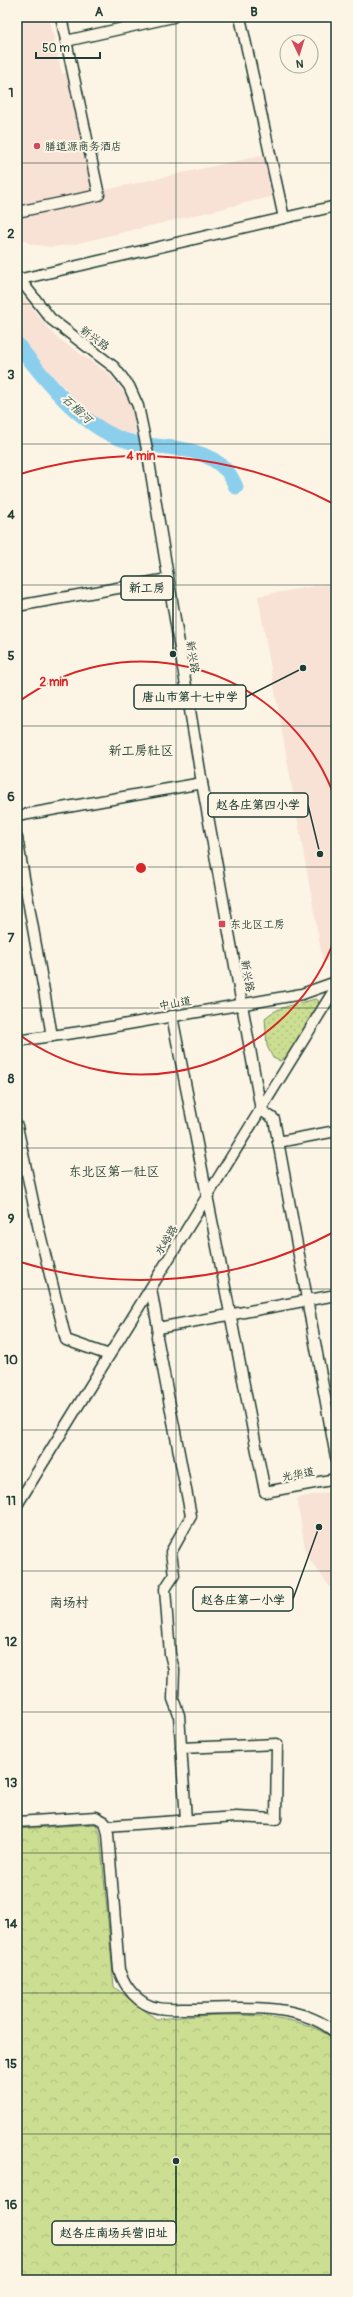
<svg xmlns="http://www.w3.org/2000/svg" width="353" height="2297" font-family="Pangolin,'LXGW WenKai TC',sans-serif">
<defs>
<pattern id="grass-dots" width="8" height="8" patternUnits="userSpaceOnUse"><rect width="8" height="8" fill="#ccde92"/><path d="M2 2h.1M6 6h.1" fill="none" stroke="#afbf7e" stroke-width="1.8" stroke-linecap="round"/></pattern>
<pattern id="forest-crowns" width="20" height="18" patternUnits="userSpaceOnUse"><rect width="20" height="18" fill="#ccde92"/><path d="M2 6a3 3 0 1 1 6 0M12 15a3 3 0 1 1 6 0" fill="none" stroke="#afbf7e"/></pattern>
</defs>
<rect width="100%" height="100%" fill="#fcf5e5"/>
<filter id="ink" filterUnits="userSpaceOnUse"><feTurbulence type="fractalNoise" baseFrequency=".025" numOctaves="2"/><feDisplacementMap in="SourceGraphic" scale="8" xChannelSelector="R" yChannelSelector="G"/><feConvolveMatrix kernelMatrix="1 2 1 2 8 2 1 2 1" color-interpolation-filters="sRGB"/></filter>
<g filter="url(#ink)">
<g fill="#f8e1d5">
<polygon points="17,17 49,17 62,74 76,71 105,190 273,153 283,194 70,245 51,247 30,244 17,235"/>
<polygon points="17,290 55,336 109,374 126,395 133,412 136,434 125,433 96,421 17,337"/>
<polygon points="327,584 336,595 336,958 323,962 258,596"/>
<polygon points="336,1491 336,1588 331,1588 306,1555 297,1498"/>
</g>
<path fill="url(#grass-dots)" stroke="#768e63" d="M315,999L318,1000L319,1006L289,1055L280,1061L273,1058L267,1046L265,1018C278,1006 298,1004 315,999Z"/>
<path fill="url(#forest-crowns)" stroke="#768e63" d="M96,1824L100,1834L114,1987L156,2019C206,2015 296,2006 336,2041V2280H17V1829Z"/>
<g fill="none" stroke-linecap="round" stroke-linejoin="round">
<path stroke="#8ccfed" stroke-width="15" d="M17,344C44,378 75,419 116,437C150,452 197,440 225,469C230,473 233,481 236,487"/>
<defs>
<g id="minor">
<polyline points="240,17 284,218"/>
<polyline points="66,41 173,17"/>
<polyline points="17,212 99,195 61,17"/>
<polyline points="17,276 51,319 114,367 129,386 138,406 147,449 202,783 261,1110"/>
<polyline points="17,280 336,206"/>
<polyline points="17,606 168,579"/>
<polyline points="17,816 202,783"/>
<polyline points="17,838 52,1036"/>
<polyline points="172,1016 265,1492 336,1479"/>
<polyline points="17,1041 87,1031 302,994 336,982"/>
<polyline points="261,1110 274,1119 336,1457"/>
<polyline points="17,1126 39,1230 66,1340 109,1355"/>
<polyline points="278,1142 336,1131"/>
<polyline points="151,1288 158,1328 336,1295"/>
<polyline points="158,1328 157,1337 191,1516 171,1552 174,1575 165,1589 170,1654 174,1670 173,1699 179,1715 186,1820"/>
<polyline points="17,1505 336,987"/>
<path d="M17,1822L96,1817L105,1822L108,1834L119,1970C125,1987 138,2005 158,2008C168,2010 179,2009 189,2009C236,2009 298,2000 336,2033"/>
<polyline points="106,1826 236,1817 276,1819 277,1744 181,1748"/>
</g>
</defs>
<use href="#minor" stroke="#1f3d34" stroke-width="13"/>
<use href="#minor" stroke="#fcf5e5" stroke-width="10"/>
</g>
</g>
<path fill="none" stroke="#1f3d34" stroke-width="1" stroke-opacity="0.55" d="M176,17V2280M17,163H336M17,304H336M17,444H336M17,585H336M17,726H336M17,867H336M17,1008H336M17,1148H336M17,1289H336M17,1430H336M17,1571H336M17,1712H336M17,1853H336M17,1993H336M17,2134H336"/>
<g fill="none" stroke="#d62828" stroke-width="2">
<path d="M336 935A206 206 0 0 1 17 1033M17 703A206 206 0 0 1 336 801"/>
<path d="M334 1232A412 412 0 0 1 17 1261M17 475A412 412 0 0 1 334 504"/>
</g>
<g fill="#d1495b" stroke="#fcf5e5" stroke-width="1.5">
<circle cx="37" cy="146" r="4"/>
<rect x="218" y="920" width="8" height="8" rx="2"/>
</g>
<g text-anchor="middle" stroke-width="4" stroke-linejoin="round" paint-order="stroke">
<g font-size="11" fill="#1f3d34" stroke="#fcf5e5" text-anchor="start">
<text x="45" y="150">膳道源商务酒店</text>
<text x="230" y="928">东北区工房</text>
</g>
<g font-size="11" fill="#1f3d34" stroke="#fcf5e5">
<text transform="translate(95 338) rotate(36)" y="4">新兴路</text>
<text transform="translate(193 657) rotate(81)" y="4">新兴路</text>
<text transform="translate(248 976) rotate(80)" y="4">新兴路</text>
<text transform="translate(175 1003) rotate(-10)" y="4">中山道</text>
<text transform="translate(166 1240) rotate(-58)" y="4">水峪路</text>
<text transform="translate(298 1474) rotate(-11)" y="4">光华道</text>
</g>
<g font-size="12" font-style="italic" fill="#355a59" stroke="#fcf5e5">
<text transform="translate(77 409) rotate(43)" y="4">石榴河</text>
</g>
<g font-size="13" fill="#1f3d34" stroke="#fcf5e5">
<text x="141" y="755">新工房社区</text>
<text x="114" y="1176">东北区第一社区</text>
<text x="69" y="1607">南场村</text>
</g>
</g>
<circle cx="141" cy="868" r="6" fill="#d62828" stroke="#fcf5e5" stroke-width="2"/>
<g font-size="12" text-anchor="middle" font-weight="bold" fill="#d62828" stroke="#fcf5e5" stroke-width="4" stroke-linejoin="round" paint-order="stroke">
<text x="141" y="460">4 min</text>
<text x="54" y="686">2 min</text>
</g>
<path fill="none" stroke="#1f3d34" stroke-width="1.5" d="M173 654L173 588M303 668L246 697M320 854L308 805M319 1527L293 1599M176 2161L176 2233"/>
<g fill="#1f3d34" stroke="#fcf5e5" stroke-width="1.5">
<circle cx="173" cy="654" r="4"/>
<circle cx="303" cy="668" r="4"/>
<circle cx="320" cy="854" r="4"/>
<circle cx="319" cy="1527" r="4"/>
<circle cx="176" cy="2161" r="4"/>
</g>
<g fill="#fcf5e5" stroke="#1f3d34" stroke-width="1.5">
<rect x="121" y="576" width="52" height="24" rx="4"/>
<rect x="134" y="685" width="112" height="24" rx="4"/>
<rect x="208" y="793" width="100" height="24" rx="4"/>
<rect x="193" y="1587" width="100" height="24" rx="4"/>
<rect x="52" y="2221" width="124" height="24" rx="4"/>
</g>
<g font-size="12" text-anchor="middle" font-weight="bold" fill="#1f3d34">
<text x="147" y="592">新工房</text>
<text x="190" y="701">唐山市第十七中学</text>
<text x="258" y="809">赵各庄第四小学</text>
<text x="243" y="1604">赵各庄第一小学</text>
<text x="114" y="2237">赵各庄南场兵营旧址</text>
</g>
<rect width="353" height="2297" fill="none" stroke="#fcf5e5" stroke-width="44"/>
<g transform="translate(299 54) rotate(176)"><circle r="19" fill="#fcf5e5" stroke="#a4ab9e"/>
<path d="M0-3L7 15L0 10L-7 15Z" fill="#d1495b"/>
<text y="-6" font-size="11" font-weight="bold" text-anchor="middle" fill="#1f3d34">N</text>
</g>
<path d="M36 52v6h64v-6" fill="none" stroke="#1f3d34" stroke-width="2"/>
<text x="42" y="52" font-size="12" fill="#1f3d34" stroke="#fcf5e5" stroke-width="3" paint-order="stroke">50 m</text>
<rect x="22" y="22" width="309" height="2253" fill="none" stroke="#1f3d34" stroke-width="1.5"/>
<g font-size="13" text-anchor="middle" font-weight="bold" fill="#1f3d34">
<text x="99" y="16">A</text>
<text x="254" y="16">B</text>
<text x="11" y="97">1</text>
<text x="11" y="238">2</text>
<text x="11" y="379">3</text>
<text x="11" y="519">4</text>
<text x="11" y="660">5</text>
<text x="11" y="801">6</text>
<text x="11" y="942">7</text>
<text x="11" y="1083">8</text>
<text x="11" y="1223">9</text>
<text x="11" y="1364">10</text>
<text x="11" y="1505">11</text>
<text x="11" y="1646">12</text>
<text x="11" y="1787">13</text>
<text x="11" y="1928">14</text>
<text x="11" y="2068">15</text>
<text x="11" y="2209">16</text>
</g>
</svg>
